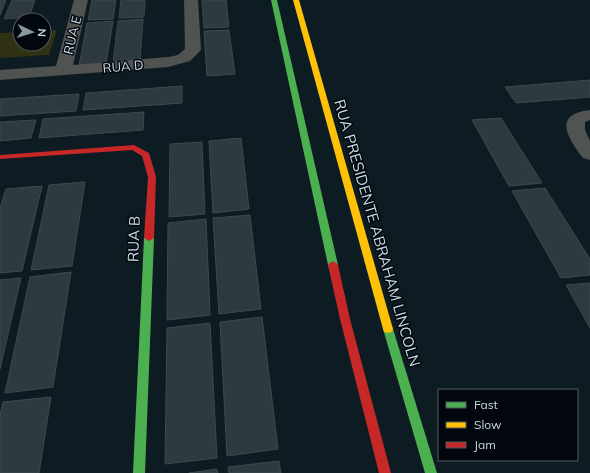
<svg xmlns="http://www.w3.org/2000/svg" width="590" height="473" font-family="Mulish,sans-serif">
<rect width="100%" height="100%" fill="#0d1b23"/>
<polygon fill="#303213" points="57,30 49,55 0,58 0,33 20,32 20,44 44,44 44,31"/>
<g fill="#2e3a40" stroke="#3e494f">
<polygon points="0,0 6,0 0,15"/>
<polygon points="12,0 35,0 29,17 4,19"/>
<polygon points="92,0 116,0 113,19 88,20"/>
<polygon points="121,0 145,0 144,17 119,18"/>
<polygon points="202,0 226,0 229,27 204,28"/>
<polygon points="143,19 140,61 113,63 118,21"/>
<polygon points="113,21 106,64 79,66 87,23"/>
<polygon points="229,30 235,74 207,76 204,31"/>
<polygon points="590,80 590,97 516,103 505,87"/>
<polygon points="182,86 182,103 83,110 86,93"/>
<polygon points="79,94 76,111 0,116 0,99"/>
<polygon points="144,112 143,130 39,138 43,119"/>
<polygon points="501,118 542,183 509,186 472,120"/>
<polygon points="36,120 31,138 0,141 0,122"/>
<polygon points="241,138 249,209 213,213 209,141"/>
<polygon points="202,142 205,214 169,217 170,144"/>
<polygon points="85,182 72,266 31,270 49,185"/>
<polygon points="42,186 22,271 0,273 0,208 6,189"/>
<polygon points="545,188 590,259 590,275 561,278 512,191"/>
<polygon points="250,215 261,309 219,314 213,218"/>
<polygon points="206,219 210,315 167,320 168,223"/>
<polygon points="71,272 53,387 5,393 30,277"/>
<polygon points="21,278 0,369 0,280"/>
<polygon points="590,283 590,328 566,285"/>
<polygon points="262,317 278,449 227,456 220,322"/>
<polygon points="210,323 217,458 165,464 167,328"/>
<polygon points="51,397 39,473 0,473 0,415 3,402"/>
<polygon points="279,461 281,473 229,473 228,467"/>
<polygon points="217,469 218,473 189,473"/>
</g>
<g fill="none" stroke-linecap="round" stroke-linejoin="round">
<g fill="#515351" fill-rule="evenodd">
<polygon points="74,0 88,0 73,65 168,57 178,55 185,49 184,0 198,0 201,50 190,61 168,67 0,80 0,70 56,66"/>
<path d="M590,110V120L585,122V130L590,141V160L583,158C568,138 552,114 590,110Z"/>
</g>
<g fill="#4caf50" fill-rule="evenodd">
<polygon points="271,0 277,0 338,265 336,267 330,267 328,265"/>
<polygon points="149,235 154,238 145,473 133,473 144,238"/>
<polygon points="388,325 392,326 393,329 437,473 425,473 383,329 384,326"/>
</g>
<polygon fill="#ffc107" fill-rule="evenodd" points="293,0 299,0 393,329 392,332 388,333 384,332 383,329"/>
<g fill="#c62828" fill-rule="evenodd">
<polygon points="134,145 149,153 156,177 154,238 149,241 144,238 148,177 142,156 132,150 0,159 0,155"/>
<polygon points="333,261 336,263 338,265 350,319 391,473 379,473 340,319 328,265 330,263"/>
</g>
</g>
<g text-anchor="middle" stroke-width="3" stroke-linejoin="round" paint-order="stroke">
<g font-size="13" fill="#ccdbe4" stroke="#01070d">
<text transform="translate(72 35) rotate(-76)" y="5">RUA E</text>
<text transform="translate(123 66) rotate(-5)" y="5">RUA D</text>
</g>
<g font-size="15" fill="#ccdbe4" stroke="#01070d">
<text transform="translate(377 233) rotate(74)" y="5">RUA PRESIDENTE ABRAHAM LINCOLN</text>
<text transform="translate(134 239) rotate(-88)" y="5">RUA B</text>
</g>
</g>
<rect x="438" y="389" width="140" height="72" fill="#01070d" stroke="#525c63"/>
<rect x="446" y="402" width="20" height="6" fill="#4caf50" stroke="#525c63"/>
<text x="474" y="409" font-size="12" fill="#ccdbe4">Fast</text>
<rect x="446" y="422" width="20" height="6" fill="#ffc107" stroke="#525c63"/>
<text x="474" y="429" font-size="12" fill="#ccdbe4">Slow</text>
<rect x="446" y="442" width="20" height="6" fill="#c62828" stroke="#525c63"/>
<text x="474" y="449" font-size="12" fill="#ccdbe4">Jam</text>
<g transform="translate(32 32) rotate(94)"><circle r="19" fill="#01070d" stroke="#525c63"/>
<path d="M0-3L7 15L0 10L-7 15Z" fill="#8998a0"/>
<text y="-6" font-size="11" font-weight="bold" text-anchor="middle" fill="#ccdbe4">N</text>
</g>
</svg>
